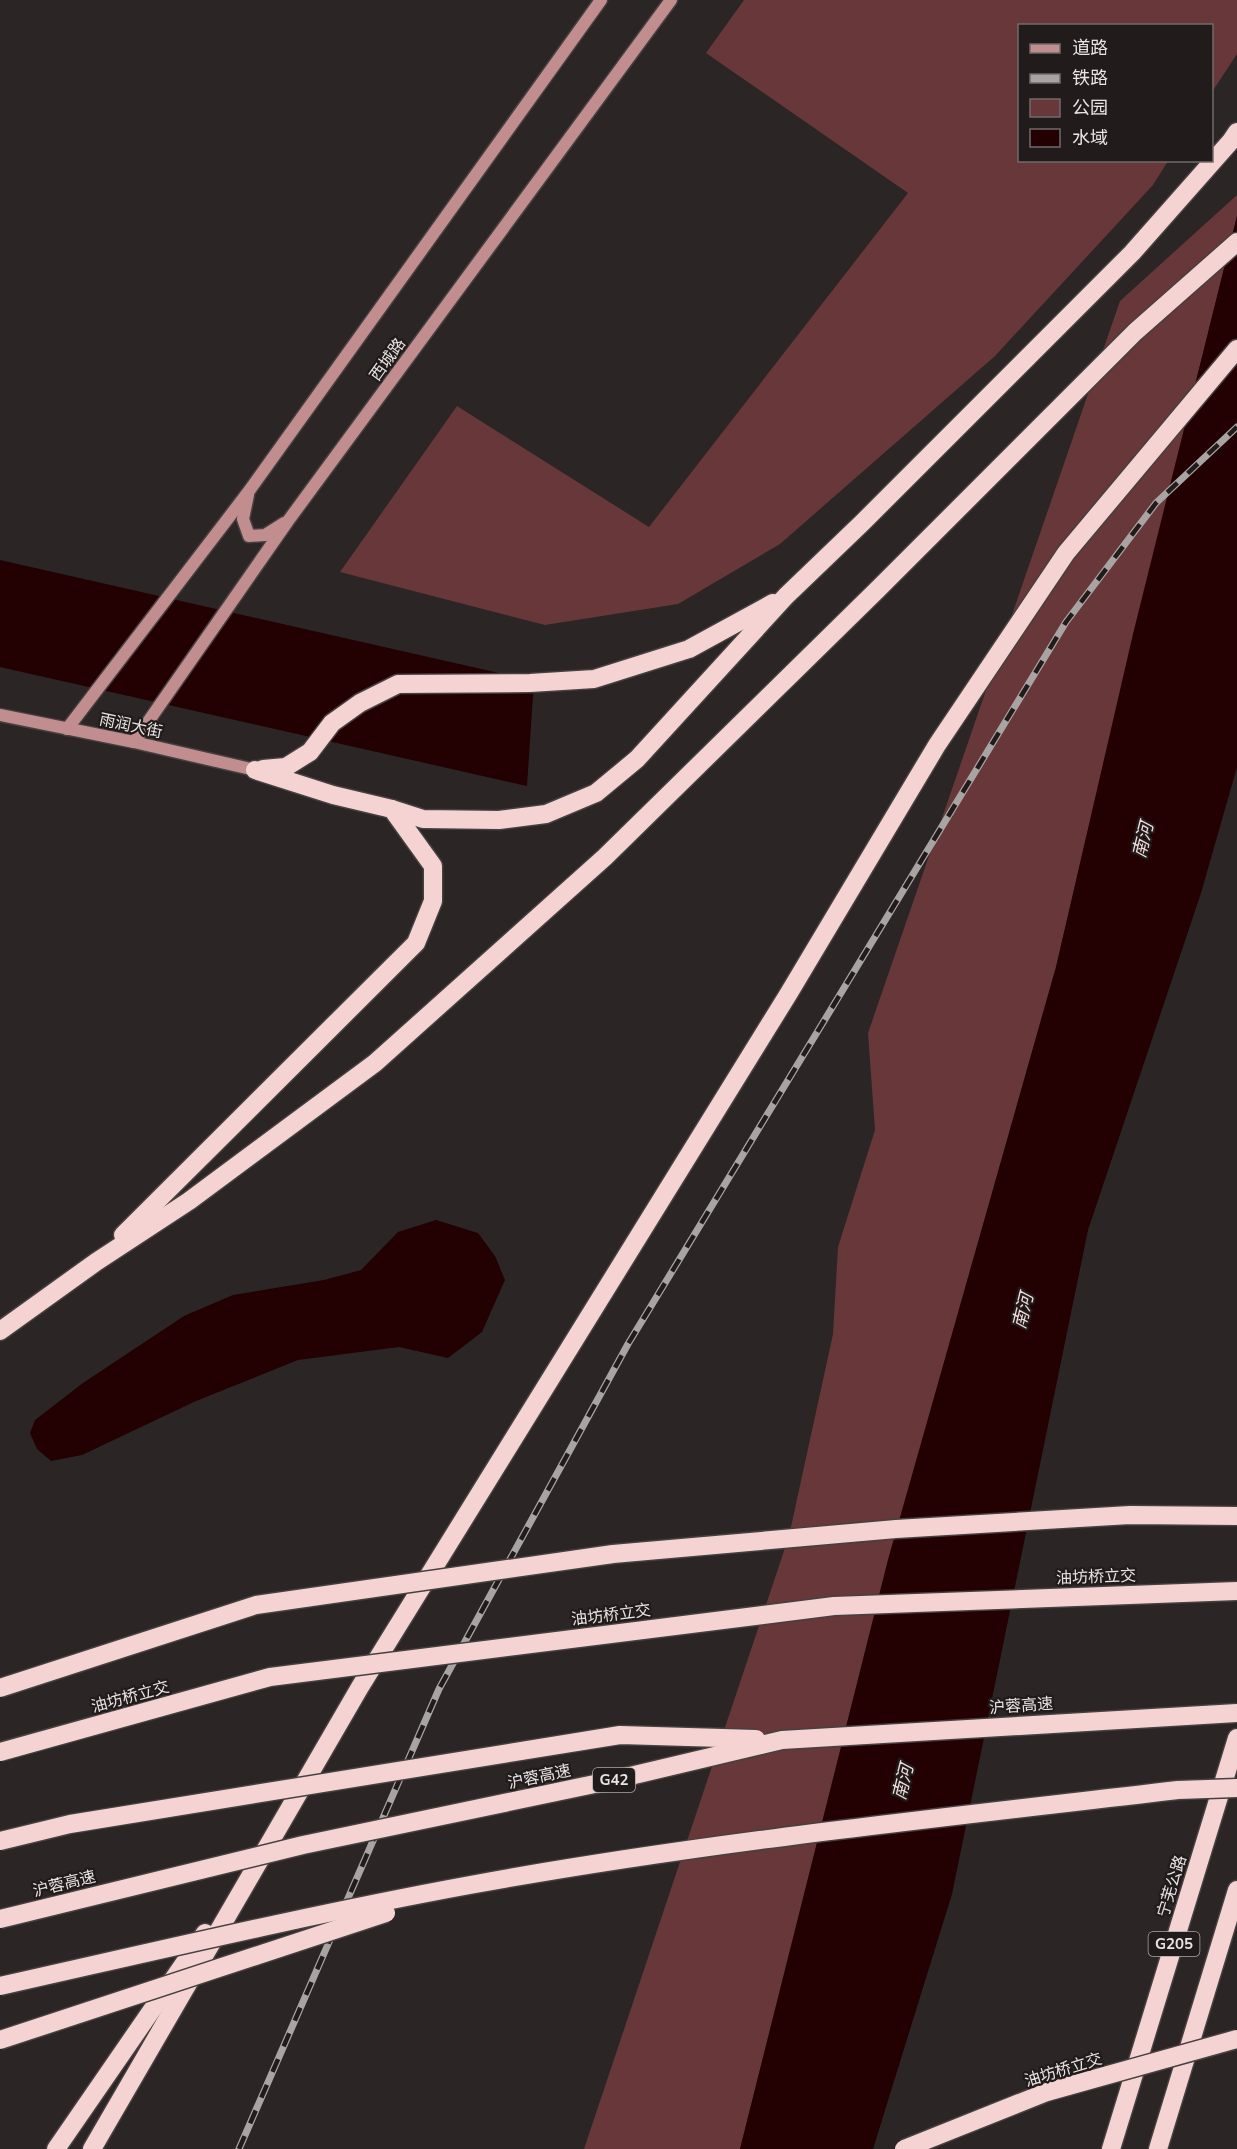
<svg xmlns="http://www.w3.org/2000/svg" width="1237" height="2149" font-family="'Nunito Sans','Noto Sans SC',sans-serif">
<rect width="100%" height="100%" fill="#2b2525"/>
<g fill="#683739">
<polygon points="744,0 1237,0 1237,54 1212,92 1212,26 1020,26 1020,160 1168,161 1153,185 995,356 780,544 678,604 545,625 340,572 457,406 649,527 908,193 706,53"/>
<polygon points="1237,195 1237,216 1134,634 1056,967 888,1560 740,2149 584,2149 789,1536 833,1334 838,1247 875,1130 868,1033 1120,301"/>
</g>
<g fill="#230002">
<polygon points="1237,216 1237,767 1201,893 1088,1230 952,1894 873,2149 740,2149 888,1560 1056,967 1133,634"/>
<polygon points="0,560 534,681 527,786 0,667"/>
<polygon points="436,1220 478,1233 495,1256 505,1280 482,1332 448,1358 399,1347 298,1360 196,1401 82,1455 51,1461 37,1449 30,1433 35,1420 83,1383 184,1316 233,1295 324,1280 361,1270 398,1232"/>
</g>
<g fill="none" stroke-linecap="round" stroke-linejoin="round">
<defs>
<g id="secondary">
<polyline points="248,495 243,519 249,536 265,535 284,523"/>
<polyline points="0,715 134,742 255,770"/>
<polyline points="67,729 249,491 601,0"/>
<polyline points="134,742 288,521 671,0"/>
</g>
<g id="highway">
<polyline points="263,769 286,767 310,752 332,723 360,703 398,684 530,683 594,679 689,649 773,603"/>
<polyline points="392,809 423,819 499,820 546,814 596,793 637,759 786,596 862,523 1132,253 1231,141 1237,132"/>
<polyline points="123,1235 416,943 433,901 433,866 392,809 333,795 255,770"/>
<polyline points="0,1331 96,1262 189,1201 375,1063 605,857 877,590 1135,332 1237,242"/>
<polyline points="56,2149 205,1933"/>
<polyline points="92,2149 360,1687 789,993 937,745 1066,553 1237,349"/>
<polyline points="1111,2149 1237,1738"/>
<polyline points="1158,2149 1237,1890"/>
</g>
</defs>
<use href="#secondary" stroke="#464040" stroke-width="15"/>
<use href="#highway" stroke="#464040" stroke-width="21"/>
<use href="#secondary" stroke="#c18d8e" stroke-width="12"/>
<use href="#highway" stroke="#f5d3d3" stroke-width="18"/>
<defs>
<polyline id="rail" points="239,2149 439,1689 628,1344 1066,622 1156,503 1237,427"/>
</defs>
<use href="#rail" stroke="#a9a4a4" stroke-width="7"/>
<use href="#rail" stroke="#211b1b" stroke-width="4.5" stroke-dasharray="14" stroke-linecap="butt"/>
<defs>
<g id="highway-bridge">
<polyline points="0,1688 256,1605 613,1554 896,1529 1130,1515 1237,1516"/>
<polyline points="0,1752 270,1677 834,1606 1237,1591"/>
<polyline points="0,1841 70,1824 620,1735 756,1739"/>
<polyline points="0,1919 303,1845 609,1781 782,1740 1237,1713"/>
<path d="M0,1986C156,1951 312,1914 470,1885C704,1842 942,1818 1178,1790L1237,1788"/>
<polyline points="0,2040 386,1913"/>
<polyline points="904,2149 1047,2092 1237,2039"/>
</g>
</defs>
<use href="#highway-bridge" stroke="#464040" stroke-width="21" stroke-linecap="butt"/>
<use href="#highway-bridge" stroke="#f5d3d3" stroke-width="18"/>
</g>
<g text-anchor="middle" stroke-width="4.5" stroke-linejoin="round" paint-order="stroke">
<g fill="#211b1b" stroke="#ada8a8" stroke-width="1.5">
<rect x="593" y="1768" width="42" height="24" rx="4.5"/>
<rect x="1148.5" y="1932" width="51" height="24" rx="4.5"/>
</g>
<g font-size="15" font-weight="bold" fill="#e9e4e4">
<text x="614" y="1785">G42</text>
<text x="1174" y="1949">G205</text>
</g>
<g font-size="16" fill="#e9e4e4" stroke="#211b1b">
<text transform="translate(387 359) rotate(-54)" y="6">西城路</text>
<text transform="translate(131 725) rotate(12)" y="6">雨润大街</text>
<text transform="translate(1096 1576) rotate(-2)" y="6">油坊桥立交</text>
<text transform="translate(611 1614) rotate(-7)" y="6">油坊桥立交</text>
<text transform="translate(130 1696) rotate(-15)" y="6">油坊桥立交</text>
<text transform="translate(1021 1705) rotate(-4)" y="6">沪蓉高速</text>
<text transform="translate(539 1776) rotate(-12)" y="6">沪蓉高速</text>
<text transform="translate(64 1883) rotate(-14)" y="6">沪蓉高速</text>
<text transform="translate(1171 1886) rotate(-73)" y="6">宁芜公路</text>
<text transform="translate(1063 2069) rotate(-17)" y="6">油坊桥立交</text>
</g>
<g font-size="18" font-style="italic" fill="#f3dcdc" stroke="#211b1b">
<text transform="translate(1143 840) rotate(-76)" y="6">南河</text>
<text transform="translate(1023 1311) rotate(-76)" y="6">南河</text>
<text transform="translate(903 1782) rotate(-76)" y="6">南河</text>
</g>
</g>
<rect x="1018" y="24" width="195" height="138" fill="#211b1b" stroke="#716b6b" stroke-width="1.5"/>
<rect x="1030" y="44" width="30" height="9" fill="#c18d8e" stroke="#716b6b" stroke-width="1.5"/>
<text x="1072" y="54" font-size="18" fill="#e9e4e4">道路</text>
<rect x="1030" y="74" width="30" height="9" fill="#a9a4a4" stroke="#716b6b" stroke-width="1.5"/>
<text x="1072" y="84" font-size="18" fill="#e9e4e4">铁路</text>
<rect x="1030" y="99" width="30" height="18" fill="#683739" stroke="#716b6b" stroke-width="1.5"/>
<text x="1072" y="114" font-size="18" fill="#e9e4e4">公园</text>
<rect x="1030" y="129" width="30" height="18" fill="#230002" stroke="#716b6b" stroke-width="1.5"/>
<text x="1072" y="144" font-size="18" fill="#e9e4e4">水域</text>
</svg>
